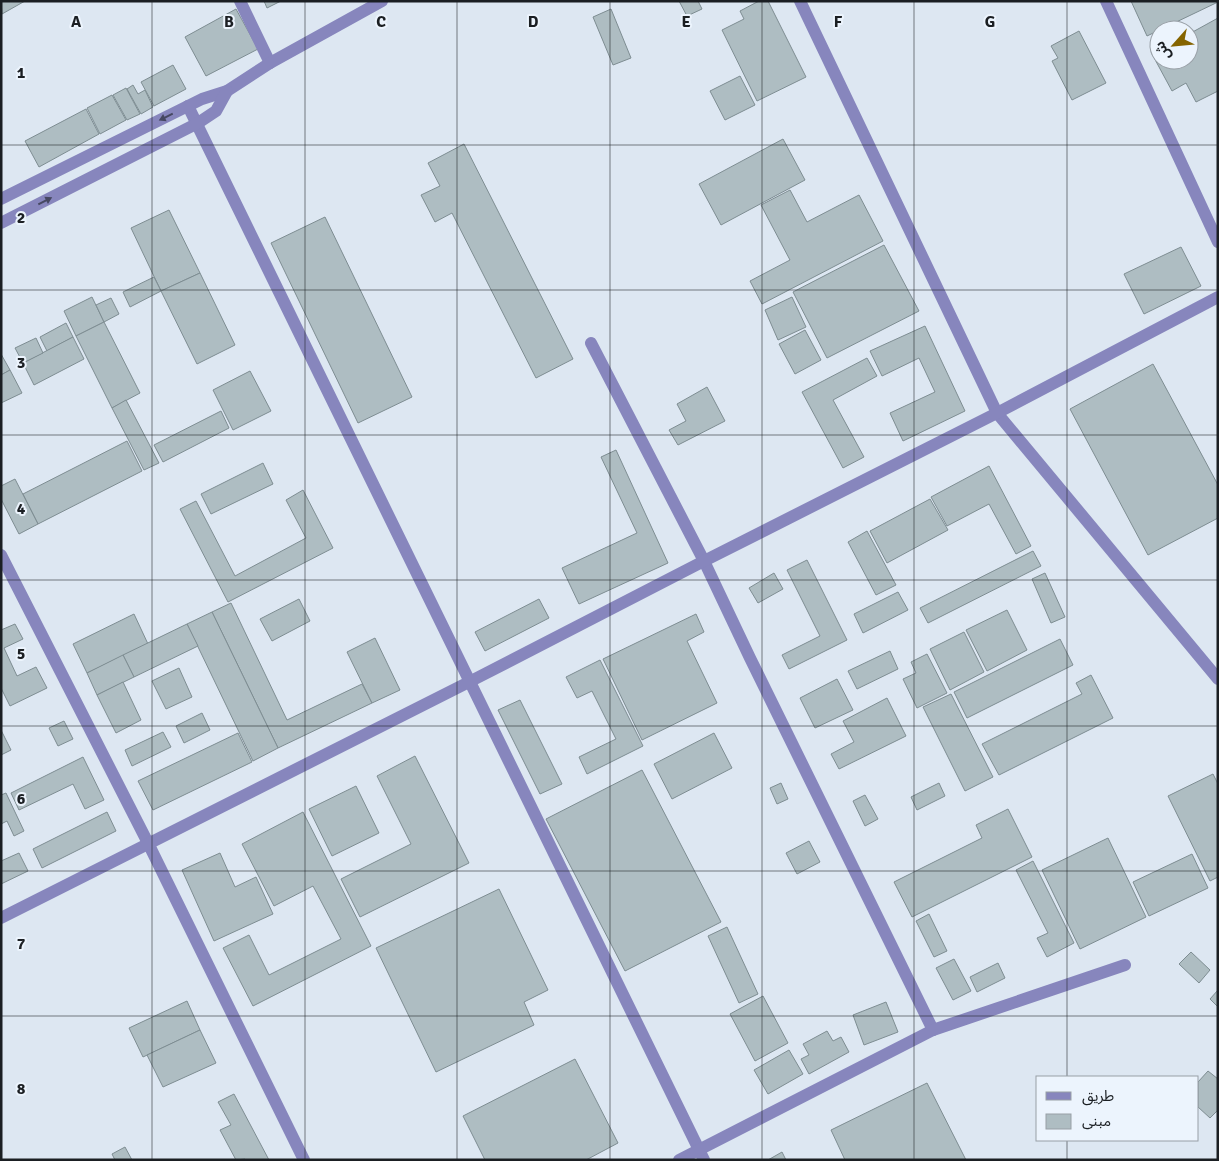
<svg xmlns="http://www.w3.org/2000/svg" width="1219" height="1161" font-family="Signika,'Noto Sans Arabic',sans-serif">
<rect width="100%" height="100%" fill="#dde7f2"/>
<g fill="#aebdc2" stroke="#7e8d92">
<polygon points="1,1 25,1 2,14"/>
<polygon points="264,1 281,1 267,8"/>
<polygon points="679,1 698,1 702,9 687,16"/>
<polygon points="759,1 768,1 806,77 757,101 722,30 744,19 740,11"/>
<polygon points="1131,1 1218,1 1218,2 1147,36"/>
<polygon points="236,9 258,49 206,76 185,37"/>
<polygon points="611,9 631,58 613,65 593,17"/>
<polygon points="1218,18 1218,91 1196,102 1186,83 1172,91 1152,54 1159,50 1159,60 1189,60 1189,34"/>
<polygon points="1079,31 1106,83 1072,100 1052,61 1058,58 1051,46"/>
<polygon points="173,65 186,89 154,106 141,82"/>
<polygon points="740,76 755,105 725,120 710,91"/>
<polygon points="133,85 138,94 145,90 153,107 141,114 127,89"/>
<polygon points="126,88 140,114 127,120 113,95"/>
<polygon points="112,95 126,120 100,134 87,108"/>
<polygon points="86,109 99,134 39,167 25,141"/>
<polygon points="783,139 805,180 721,225 699,184"/>
<polygon points="464,144 573,359 536,378 452,213 435,222 421,195 440,186 428,163"/>
<polygon points="790,190 807,222 859,195 883,241 762,304 750,281 790,260 761,205"/>
<polygon points="169,210 200,273 161,291 131,228"/>
<polygon points="325,217 412,397 358,423 271,243"/>
<polygon points="884,245 919,311 827,358 793,292"/>
<polygon points="1181,247 1201,286 1144,314 1124,274"/>
<polygon points="200,273 235,345 197,364 161,291"/>
<polygon points="154,277 161,291 130,307 123,292"/>
<polygon points="92,297 104,322 76,336 64,311"/>
<polygon points="792,297 806,327 778,340 765,310"/>
<polygon points="111,298 119,314 104,322 96,305"/>
<polygon points="104,322 140,393 112,408 76,336"/>
<polygon points="66,323 73,337 47,351 40,337"/>
<polygon points="925,326 965,411 903,441 890,413 935,392 919,358 882,376 870,351"/>
<polygon points="805,330 821,360 795,374 779,344"/>
<polygon points="73,337 84,359 34,385 23,363"/>
<polygon points="36,338 43,353 23,363 15,348"/>
<polygon points="1,354 10,370 1,375"/>
<polygon points="867,358 877,376 833,400 864,457 843,468 802,392"/>
<polygon points="1153,364 1218,485 1218,518 1148,555 1070,409"/>
<polygon points="10,370 22,393 1,403 1,375"/>
<polygon points="250,371 271,411 233,430 213,390"/>
<polygon points="707,387 725,421 678,445 669,430 686,421 677,404"/>
<polygon points="126,400 159,463 144,470 112,408"/>
<polygon points="221,411 229,428 163,462 154,445"/>
<polygon points="127,441 142,471 38,524 23,494"/>
<polygon points="616,450 668,563 579,604 562,568 637,533 601,457"/>
<polygon points="263,463 273,484 211,514 201,494"/>
<polygon points="989,466 1031,546 1016,554 989,504 947,526 931,497"/>
<polygon points="15,479 38,524 19,534 1,499 1,486"/>
<polygon points="303,490 333,548 228,602 180,509 196,501 235,576 306,538 286,500"/>
<polygon points="930,499 948,530 887,563 870,531"/>
<polygon points="867,531 896,585 876,595 848,542"/>
<polygon points="1033,551 1041,566 928,623 920,608"/>
<polygon points="807,560 847,640 789,669 782,655 820,636 787,570"/>
<polygon points="774,573 783,589 758,603 749,588"/>
<polygon points="1045,573 1065,617 1051,623 1032,579"/>
<polygon points="898,592 908,610 863,633 854,614"/>
<polygon points="299,599 310,621 272,641 260,619"/>
<polygon points="539,599 549,618 485,651 475,632"/>
<polygon points="231,603 287,720 362,684 372,703 278,748 212,612"/>
<polygon points="1007,610 1027,650 987,671 966,630"/>
<polygon points="212,612 278,748 253,761 187,624"/>
<polygon points="134,614 148,644 87,673 73,644"/>
<polygon points="696,614 704,632 687,641 717,703 642,740 603,659"/>
<polygon points="15,624 23,639 4,648 17,676 36,667 47,688 10,706 1,688 1,630"/>
<polygon points="187,624 198,646 134,677 123,655"/>
<polygon points="964,632 984,672 950,690 930,649"/>
<polygon points="375,638 400,690 372,703 347,652"/>
<polygon points="1060,639 1073,665 967,718 954,692"/>
<polygon points="890,651 898,669 857,689 848,671"/>
<polygon points="927,654 947,693 917,708 903,679 916,673 911,662"/>
<polygon points="123,655 134,677 97,695 87,673"/>
<polygon points="600,660 643,746 587,774 579,757 616,739 592,691 577,698 566,677"/>
<polygon points="179,668 192,697 166,709 152,681"/>
<polygon points="1091,675 1113,718 999,775 982,744 1082,694 1076,683"/>
<polygon points="837,679 853,710 815,728 800,698"/>
<polygon points="123,682 141,720 116,733 97,695"/>
<polygon points="951,694 993,777 965,791 923,707"/>
<polygon points="887,698 906,736 839,769 831,754 854,742 843,721"/>
<polygon points="520,700 562,784 540,794 498,710"/>
<polygon points="202,713 210,730 184,743 176,726"/>
<polygon points="64,721 73,739 58,746 49,728"/>
<polygon points="1,730 11,750 1,755"/>
<polygon points="163,732 171,747 132,766 125,750"/>
<polygon points="238,733 252,762 153,810 138,781"/>
<polygon points="714,733 732,768 672,799 654,764"/>
<polygon points="415,756 469,863 360,917 341,879 411,844 377,776"/>
<polygon points="83,757 104,800 85,809 73,784 19,810 11,793"/>
<polygon points="642,770 721,922 625,971 546,819"/>
<polygon points="1213,774 1218,784 1218,877 1210,881 1168,796"/>
<polygon points="781,783 788,799 777,804 770,788"/>
<polygon points="939,783 945,796 917,810 911,797"/>
<polygon points="356,786 379,833 332,856 309,809"/>
<polygon points="6,793 24,831 14,836 7,821 1,824 1,795"/>
<polygon points="865,795 878,819 865,826 853,801"/>
<polygon points="1008,809 1032,857 912,917 894,882 982,838 976,825"/>
<polygon points="107,812 116,831 42,868 33,849"/>
<polygon points="303,812 371,946 253,1006 223,948 249,935 269,975 341,939 313,886 274,906 242,844"/>
<polygon points="1108,838 1146,917 1080,949 1042,870"/>
<polygon points="809,841 820,862 797,874 786,853"/>
<polygon points="19,853 28,871 1,884 1,861"/>
<polygon points="220,853 235,887 256,877 273,914 214,941 182,870"/>
<polygon points="1192,854 1208,888 1149,916 1133,882"/>
<polygon points="1033,861 1074,943 1047,957 1037,938 1048,933 1016,870"/>
<polygon points="499,889 548,990 524,1002 534,1025 436,1072 376,948"/>
<polygon points="929,914 947,951 934,957 916,921"/>
<polygon points="727,927 758,994 739,1003 708,936"/>
<polygon points="1191,952 1210,970 1199,983 1179,964"/>
<polygon points="954,959 971,991 953,1000 936,968"/>
<polygon points="998,963 1005,978 977,992 970,977"/>
<polygon points="1218,990 1218,1007 1210,999"/>
<polygon points="763,996 788,1043 755,1061 730,1014"/>
<polygon points="187,1001 200,1030 143,1057 129,1028"/>
<polygon points="886,1002 898,1032 864,1045 853,1015"/>
<polygon points="200,1030 216,1063 163,1087 147,1055"/>
<polygon points="827,1031 833,1041 841,1037 849,1052 809,1074 801,1059 809,1055 803,1044"/>
<polygon points="789,1050 803,1074 768,1094 754,1070"/>
<polygon points="575,1059 618,1143 586,1160 485,1160 463,1116"/>
<polygon points="1208,1071 1218,1079 1218,1110 1210,1118 1198,1107 1198,1082"/>
<polygon points="927,1083 966,1160 845,1160 831,1130"/>
<polygon points="234,1094 269,1160 246,1160 245,1159 236,1160 220,1130 231,1125 218,1102"/>
<polygon points="125,1147 132,1160 115,1160 112,1154"/>
<polygon points="782,1152 786,1160 768,1160"/>
</g>
<g fill="none" stroke-linecap="round" stroke-linejoin="round">
<g stroke="#8786bd" stroke-width="12">
<polyline points="240,1 270,63"/>
<polyline points="800,1 997,413 1218,679"/>
<polyline points="1106,1 1218,242"/>
<polyline points="188,106 704,1160"/>
<polyline points="1,199 202,99 227,91 270,63 382,1"/>
<polyline points="1,223 198,123 216,111 227,91"/>
<polyline points="591,343 704,561 750,658 933,1030"/>
<polyline points="1,555 148,843 304,1160"/>
<polyline points="1,918 469,682 704,561 997,413 1218,297"/>
<polyline points="679,1160 933,1030 1125,965"/>
</g>
</g>
<defs><path id="oneway-solid" d="M-6-.8H1V-3.2L6.5 0L1 3.2V.8H-6Z" transform="scale(1.25)"/></defs>
<g fill="#464861">
<use href="#oneway-solid" transform="translate(166 117) rotate(154)"/>
<use href="#oneway-solid" transform="translate(45 201) rotate(-27)"/>
</g>
<path fill="none" stroke="#1b1f23" stroke-width="1" stroke-opacity="0.55" d="M152,1V1160M305,1V1160M457,1V1160M610,1V1160M762,1V1160M914,1V1160M1067,1V1077M1,145H1218M1,290H1218M1,435H1218M1,580H1218M1,726H1218M1,871H1218M1,1016H1218M1067,1140V1160"/>
<g font-size="16" text-anchor="middle" font-weight="bold" fill="#1b1f23" stroke="#ecf4fd" stroke-width="4" stroke-linejoin="round" paint-order="stroke">
<text x="76" y="27">A</text>
<text x="229" y="27">B</text>
<text x="381" y="27">C</text>
<text x="533" y="27">D</text>
<text x="686" y="27">E</text>
<text x="838" y="27">F</text>
<text x="990" y="27">G</text>
<text x="21" y="78">1</text>
<text x="21" y="223">2</text>
<text x="21" y="368">3</text>
<text x="21" y="514">4</text>
<text x="21" y="659">5</text>
<text x="21" y="804">6</text>
<text x="21" y="949">7</text>
<text x="21" y="1094">8</text>
</g>
<rect width="1219" height="1161" fill="none" stroke="#1b1f23" stroke-width="5"/>
<rect x="1036" y="1076" width="162" height="65" fill="#ecf4fd" stroke="#989fa6"/>
<rect x="1046" y="1092" width="25" height="8" fill="#8786bd" stroke="#989fa6"/>
<text x="1082" y="1101" font-size="15" fill="#1b1f23">طريق</text>
<rect x="1046" y="1114" width="25" height="15" fill="#aebdc2" stroke="#989fa6"/>
<text x="1082" y="1126" font-size="15" fill="#1b1f23">مبنى</text>
<g transform="translate(1174 45) rotate(243)"><circle r="24" fill="#ecf4fd" stroke="#989fa6"/>
<path d="M0-4L9 19L0 12L-9 19Z" fill="#856400"/>
<text y="-8" font-size="14" font-weight="bold" text-anchor="middle" fill="#1b1f23">ش</text>
</g>
</svg>
